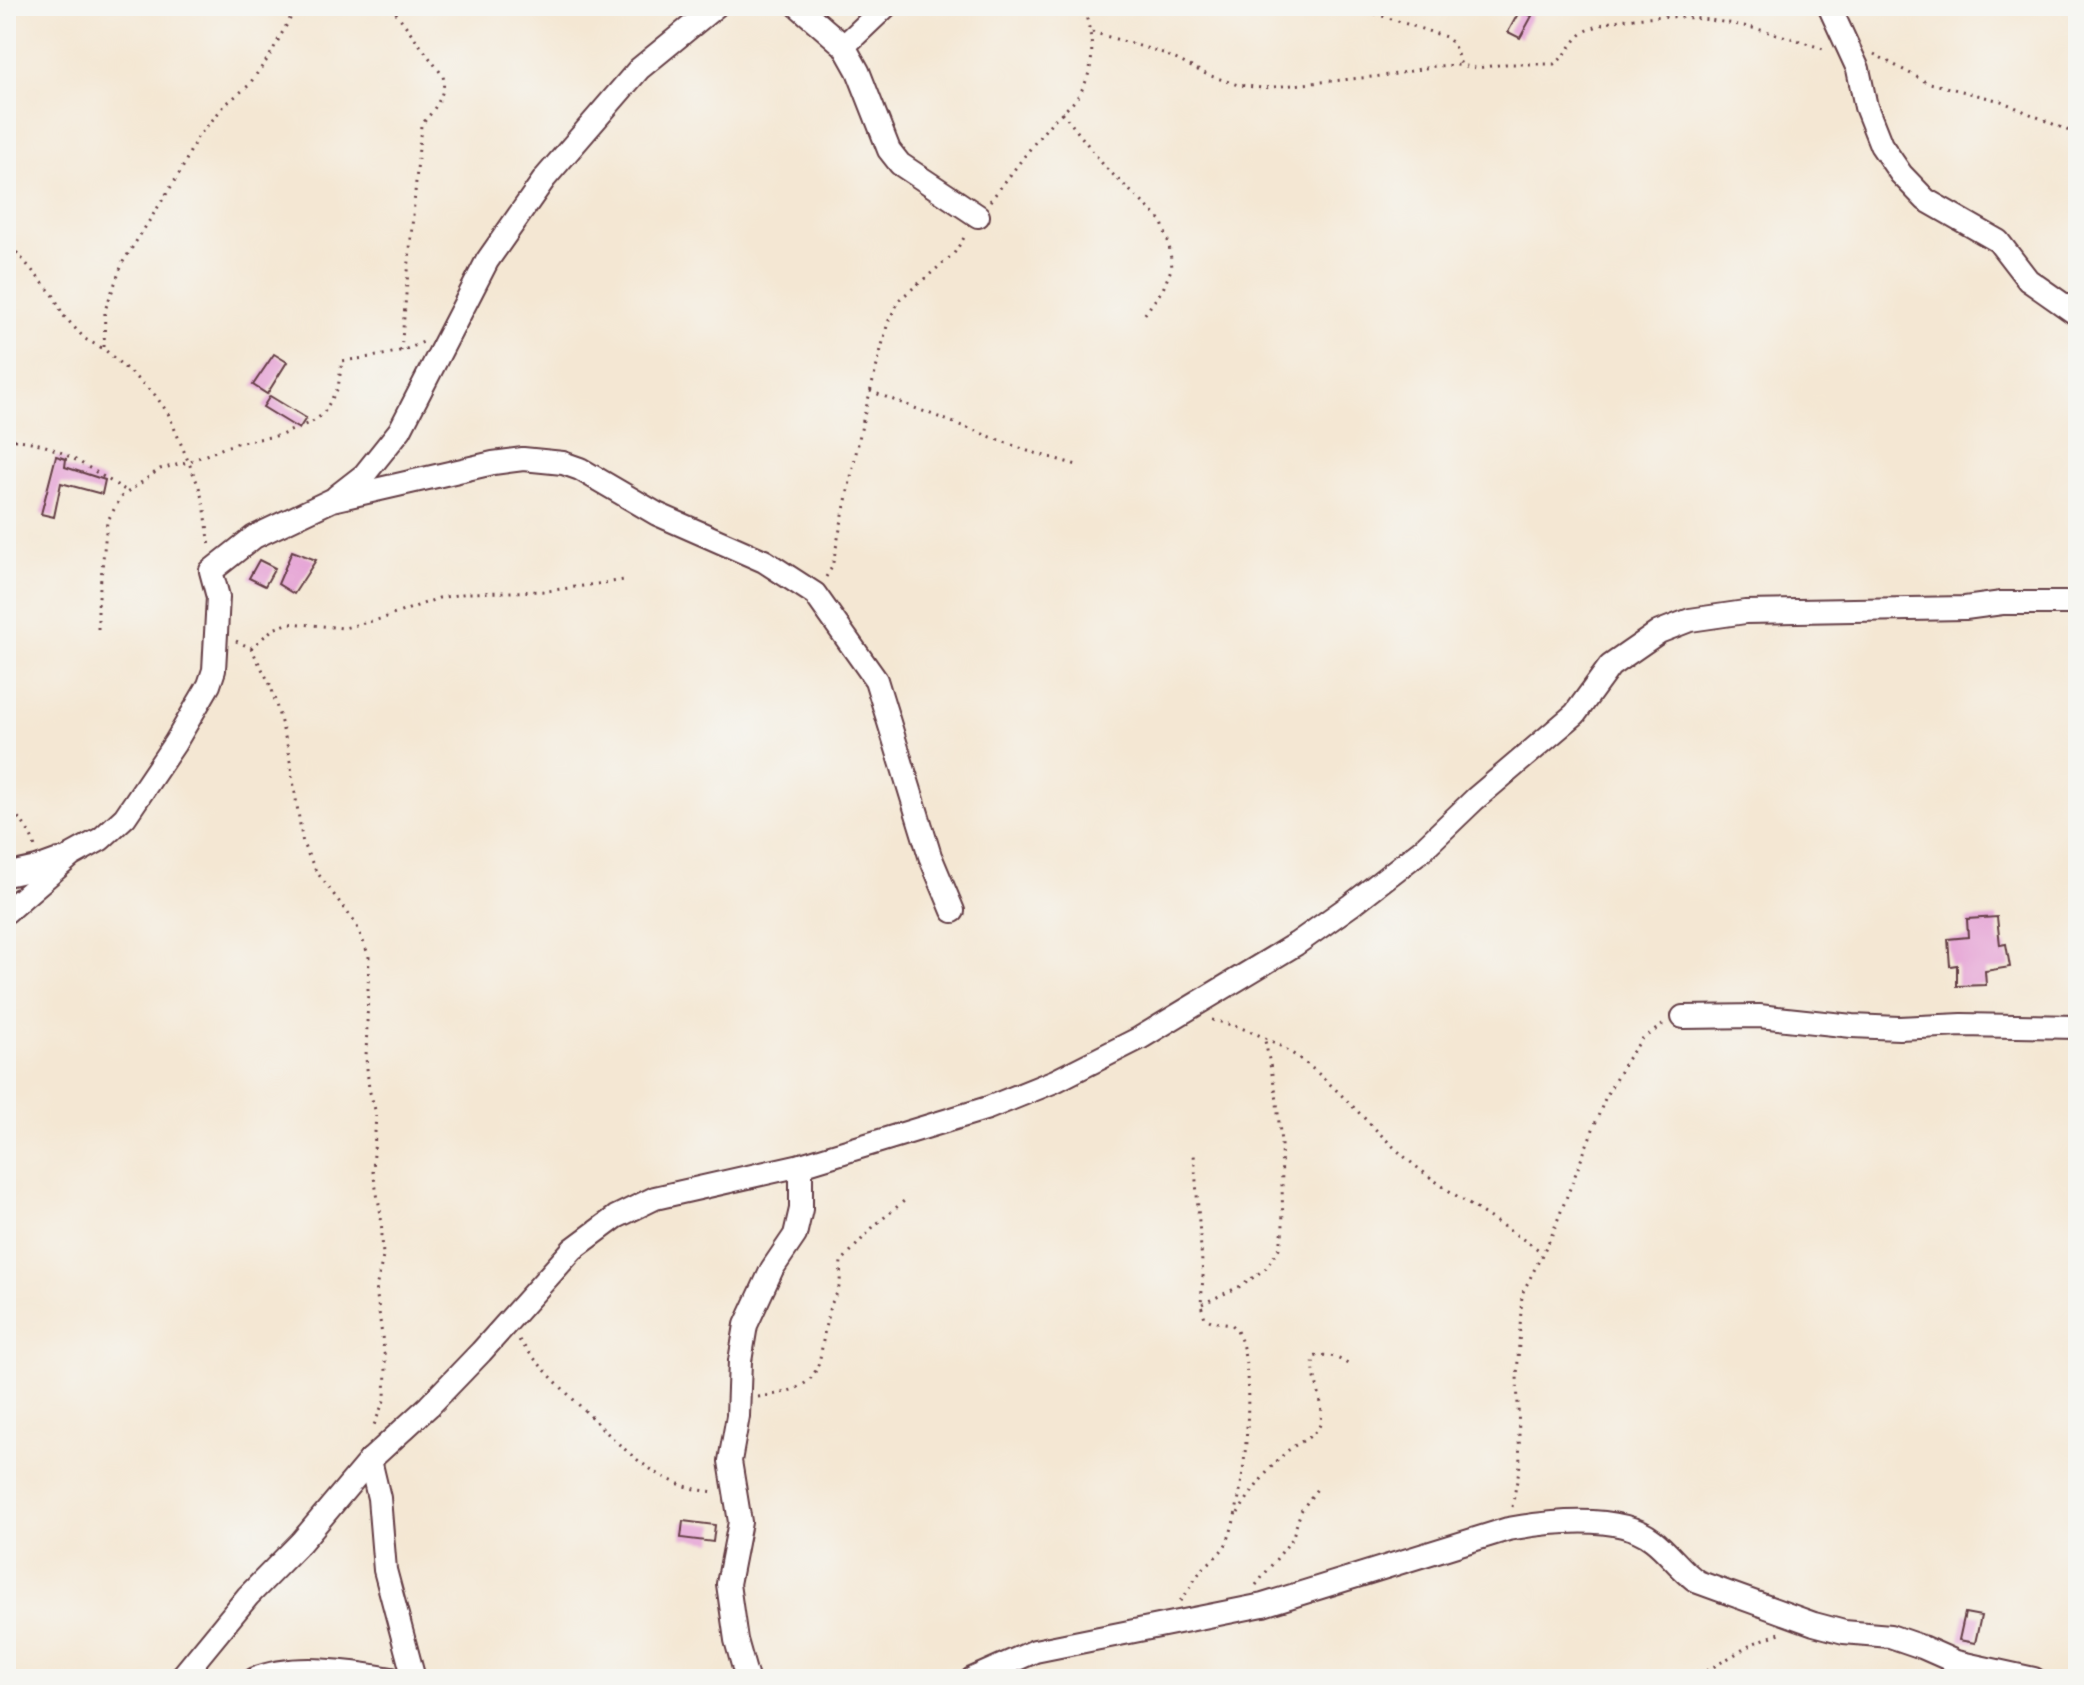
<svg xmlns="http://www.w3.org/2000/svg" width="2084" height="1685" font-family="'Indie Flower',sans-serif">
<rect width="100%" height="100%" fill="#f6f6f2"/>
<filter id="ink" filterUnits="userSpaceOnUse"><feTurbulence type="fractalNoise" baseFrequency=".0125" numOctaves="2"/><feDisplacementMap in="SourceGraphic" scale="16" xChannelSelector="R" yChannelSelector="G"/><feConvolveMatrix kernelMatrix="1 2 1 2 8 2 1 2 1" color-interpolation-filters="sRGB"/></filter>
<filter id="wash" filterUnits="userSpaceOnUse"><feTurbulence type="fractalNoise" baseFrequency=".006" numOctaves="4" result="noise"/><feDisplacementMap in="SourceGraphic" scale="32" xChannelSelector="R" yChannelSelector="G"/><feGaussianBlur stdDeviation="1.8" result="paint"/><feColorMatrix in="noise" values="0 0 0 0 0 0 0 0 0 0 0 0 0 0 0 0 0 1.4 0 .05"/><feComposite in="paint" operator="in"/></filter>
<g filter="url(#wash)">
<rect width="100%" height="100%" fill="#f4e7d3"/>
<g id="blocks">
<g fill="#e5a1d4">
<polygon points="1520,10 1532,16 1520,38 1508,32"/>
<polygon points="274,354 287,362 267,394 253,385"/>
<polygon points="270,396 306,418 299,429 263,407"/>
<polygon points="56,456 66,459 65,467 105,480 102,494 61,483 54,517 41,514"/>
<polygon points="292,551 316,560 294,594 278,584"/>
<polygon points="259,560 275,568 265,586 249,578"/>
<polygon points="1997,917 2000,945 2006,944 2010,967 1985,971 1986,985 1957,986 1957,965 1950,966 1948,939 1968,937 1967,919"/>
<polygon points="683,1521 715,1525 713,1542 681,1538"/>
<polygon points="1965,1613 1981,1616 1975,1643 1959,1640"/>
</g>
</g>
</g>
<g filter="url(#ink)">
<use href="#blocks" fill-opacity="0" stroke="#643d44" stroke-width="2"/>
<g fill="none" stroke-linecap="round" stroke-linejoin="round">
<defs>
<g id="minor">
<polyline points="798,6 844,46 858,71 889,150 900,164 978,216"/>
<polyline points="1829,6 1858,69 1866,107 1881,145 1901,174 1926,200 1998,241 2028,280 2078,315"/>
<polyline points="844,46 886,6"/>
<polyline points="337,496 364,475 400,430 487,261 545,178 639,69 716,6"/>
<polyline points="6,875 37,868 59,860"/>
<polyline points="6,912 72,855 101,839 125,817 175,743 209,685 214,670 218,597 211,571 254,537 332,500 493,463 523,459 563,463 580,469 657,514 764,561 815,594 876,680 930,856 953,911"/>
<polyline points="1683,1017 1759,1016 1852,1026 1899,1028 1962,1025 2078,1027"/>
<polyline points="370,1460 379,1498 385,1570 414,1679"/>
<polyline points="180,1679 248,1596 301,1542 370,1460 429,1406 481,1352 573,1249 616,1217 655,1198 801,1165 988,1108 1055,1081 1140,1038 1296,944 1351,905 1423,849 1475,799 1575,714 1610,666 1659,632 1690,620 1745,612 1965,608 2002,603 2078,603"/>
<path d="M255,1679C292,1663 353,1672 392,1679"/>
<polyline points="747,1679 736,1640 728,1584 740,1522 730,1461 738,1416 740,1361 746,1325 772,1269 795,1235 801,1209 801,1165"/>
<path d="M972,1679L1035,1651L1263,1605L1508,1529C1548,1522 1619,1513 1653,1540C1670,1553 1680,1570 1698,1582L1814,1624L1844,1632L1890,1636L1922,1647L1956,1662L2034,1679"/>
</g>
</defs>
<use href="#minor" stroke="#643d44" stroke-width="26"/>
<g stroke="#643d44" stroke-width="3" stroke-dasharray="2 6" stroke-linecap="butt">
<path d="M391,6L443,76C447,94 433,112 421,125L401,351"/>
<path d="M1352,6L1446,37L1453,43L1461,65L1477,68L1505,64H1554C1569,55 1572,38 1588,30C1653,0 1764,26 1828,51"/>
<polyline points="1092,32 1163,53 1208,75 1238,85 1263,88 1391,75 1435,66 1460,65"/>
<polyline points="1874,54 1926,82 2001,101 2078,135"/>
<polyline points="1062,112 1105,167 1161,220 1169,244 1172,267 1163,289 1144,315"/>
<path d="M990,201C1011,175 1030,147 1052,122C1060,113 1072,106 1078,96C1098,66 1093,37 1083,6"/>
<polyline points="6,240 54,296 63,315 85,339 104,349 155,395 168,413 199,487 205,510 210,547"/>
<polyline points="104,347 105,310 123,262 181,171 196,139 226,104 248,86 269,57 297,6"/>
<polyline points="870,391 1028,451 1077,465"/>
<path d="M6,440C50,437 90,470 127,491"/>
<polyline points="826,577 832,567 863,420 888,322 900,299 953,255 967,233"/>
<path d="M98,629V606L107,522L121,497L160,469L188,462L236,443L281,435L314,421L323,414L338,388L342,361C370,357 397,355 423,342"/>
<polyline points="236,641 251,648 271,686 288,748 303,844 316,871 356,924 369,956 366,1058 369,1089 376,1113 373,1172 381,1215 383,1257 376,1288 386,1368 385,1398 372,1430"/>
<polyline points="251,648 273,629 290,623 344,628 384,618 439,598 468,593 547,591 625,580"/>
<path d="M6,807C20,817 31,831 35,848"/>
<path d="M1212,1020C1303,1040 1334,1092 1398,1151C1437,1187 1497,1221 1542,1252"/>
<polyline points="1202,1304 1243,1285 1266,1268 1280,1247 1283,1228 1281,1143 1276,1093 1264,1036"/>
<path d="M519,1340C540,1367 563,1389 587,1413C624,1450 661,1489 717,1492"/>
<path d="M758,1397C831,1388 815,1365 829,1310C831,1302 837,1296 839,1287C841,1279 840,1270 841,1262L874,1226L904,1201"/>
<polyline points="1512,1507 1520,1465 1517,1376 1522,1294 1551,1237 1606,1096 1626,1061 1642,1039 1664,1024"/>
<path d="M1238,1513C1251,1492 1271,1464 1290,1449C1301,1440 1319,1436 1321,1420C1325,1399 1310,1377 1314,1357C1326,1352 1339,1358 1349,1365"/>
<polyline points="1256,1585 1292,1539 1301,1511 1319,1486"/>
<path d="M1180,1601C1189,1592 1193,1580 1201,1571C1209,1562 1220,1555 1226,1544C1244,1509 1262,1348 1231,1324L1211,1321L1205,1318L1201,1305L1203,1276L1194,1154"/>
<polyline points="1693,1679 1754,1643 1780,1633"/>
</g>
<use href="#minor" stroke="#fff" stroke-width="22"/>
</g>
</g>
<rect width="2084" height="1685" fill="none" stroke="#f6f6f2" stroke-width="32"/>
</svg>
